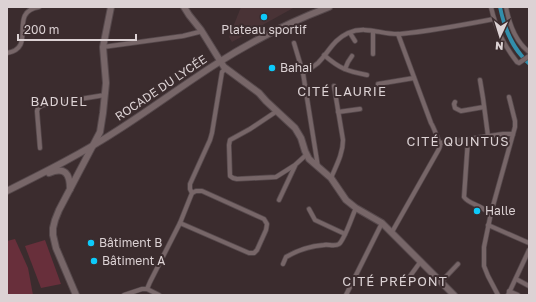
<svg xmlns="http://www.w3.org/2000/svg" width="536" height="302" font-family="'Golos Text',sans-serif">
<rect width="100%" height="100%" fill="#3b2c2e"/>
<polygon fill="#493336" points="241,7 295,7 232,42 229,37"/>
<g fill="#682f3b">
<polygon points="15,239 28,268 33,295 7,295 7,241"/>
<polygon points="45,240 61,284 41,288 25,246"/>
</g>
<path fill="#328eab" d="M498,7H502C506,27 514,46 529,61V66C510,50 503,30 498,7Z"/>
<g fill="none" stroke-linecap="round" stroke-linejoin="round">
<defs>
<g id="street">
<path d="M491,7C496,29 503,44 517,62L519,63L529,56"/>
<path d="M506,7C509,23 516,42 529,52"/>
<polyline points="350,33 355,41"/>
<polyline points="294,43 303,73 318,167"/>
<polyline points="103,47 183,36 199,32 201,30"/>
<path d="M7,53C38,48 7,12 39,7"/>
<polyline points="373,54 373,31"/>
<path d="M324,55C340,69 347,71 367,75"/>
<polyline points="345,69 348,62 352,56"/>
<path d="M303,73C308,70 313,67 318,63C329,52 333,40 348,33C367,25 381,35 400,34C431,31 463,25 494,19"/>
<polyline points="480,80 483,98 488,136"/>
<polyline points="378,84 414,78"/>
<polyline points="455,102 454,104 455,108 461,111 484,107"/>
<polyline points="277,111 250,129 230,140 229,145 230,176 233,178 237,179 276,177 295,165 306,155"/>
<polyline points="338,112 360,109"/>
<path d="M468,139L464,197C468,203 476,204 482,208C485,210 487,212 491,213"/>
<polyline points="440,143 503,134 513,134"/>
<polyline points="40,148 37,111 38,108 43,105 105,95"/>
<path d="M331,178C336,166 343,154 343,140L334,86"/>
<polyline points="279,200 295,166"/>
<polyline points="309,209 315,220 345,234"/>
<polyline points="180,223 249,253 254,253 257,250 266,230 267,224 264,219 202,191 196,191 192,193"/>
<polyline points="488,225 529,243"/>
<path d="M392,232L439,149C439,148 440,147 440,146C440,143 433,126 431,123L398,34"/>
<path d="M283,264L286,257C298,250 310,246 324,245C328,244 335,247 339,244C345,239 352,216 356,208"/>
<polyline points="516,279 529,286"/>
<polyline points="441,282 458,264"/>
<polyline points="405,283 421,261"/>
<polyline points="147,289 150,282 180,223 192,193 190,189 190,184 210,140 212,133 222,72 225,69"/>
<polyline points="509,291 518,295"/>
<polyline points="124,295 142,289 147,289 159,295"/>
<polyline points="346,295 382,223"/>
<polyline points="498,295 488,276 484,266 484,247 491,213 515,127 515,121 509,97"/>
<polyline points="508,295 529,250"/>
</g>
<g id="secondary">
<polyline points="184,7 189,15 201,30 224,67 259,93 266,101 295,128 301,138 305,151 309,159 331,178 346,200 356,208 382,223 454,295"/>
<path d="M49,173C65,166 70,174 70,189"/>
<path d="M7,191C45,172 83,153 118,130C151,109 183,85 216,64C252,41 290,22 329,7"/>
<polyline points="76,295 56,248 53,235 53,228 55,220 59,210 100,132 103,113 106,83 103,47 111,7"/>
</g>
</defs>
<use href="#street" stroke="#56494c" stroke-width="5.5"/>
<use href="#secondary" stroke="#56494c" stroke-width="8"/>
<use href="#street" stroke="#776668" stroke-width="4"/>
<use href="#secondary" stroke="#776668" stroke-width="6"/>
</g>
<g fill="#0dcafa" stroke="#3b2c2e" stroke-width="1.5">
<circle cx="264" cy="17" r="4"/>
<circle cx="272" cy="68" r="4"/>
<circle cx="477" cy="211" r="4"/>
<circle cx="91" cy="243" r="4"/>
<circle cx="94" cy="261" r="4"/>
</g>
<g text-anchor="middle" stroke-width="4" stroke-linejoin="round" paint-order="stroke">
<g font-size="12" fill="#dcd2d4" stroke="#3b2c2e" text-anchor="start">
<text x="264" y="34" text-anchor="middle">Plateau sportif</text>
<text x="280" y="72">Bahai</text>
<text x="485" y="215">Halle</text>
<text x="99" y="247">Bâtiment B</text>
<text x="102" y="265">Bâtiment A</text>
</g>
<g font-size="12" fill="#dcd2d4" stroke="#3b2c2e">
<text transform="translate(161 88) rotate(-34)" y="4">ROCADE DU LYCÉE</text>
</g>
<g font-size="13" letter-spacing="1" fill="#dcd2d4" stroke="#3b2c2e">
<text x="342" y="96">CITÉ LAURIE</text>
<text x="59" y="106">BADUEL</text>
<text x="458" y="146">CITÉ QUINTUS</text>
<text x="395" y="286">CITÉ PRÉPONT</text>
</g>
</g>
<rect width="536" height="302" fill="none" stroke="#dcd2d4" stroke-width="16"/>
<g transform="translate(500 36) rotate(184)" stroke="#3b2c2e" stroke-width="3" paint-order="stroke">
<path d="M0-3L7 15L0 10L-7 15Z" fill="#dcd2d4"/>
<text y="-6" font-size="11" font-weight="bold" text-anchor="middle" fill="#dcd2d4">N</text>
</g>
<path d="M18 34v6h118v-6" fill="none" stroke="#dcd2d4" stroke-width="2"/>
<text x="24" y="34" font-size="12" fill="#dcd2d4" stroke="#3b2c2e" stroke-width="3" paint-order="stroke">200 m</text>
</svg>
